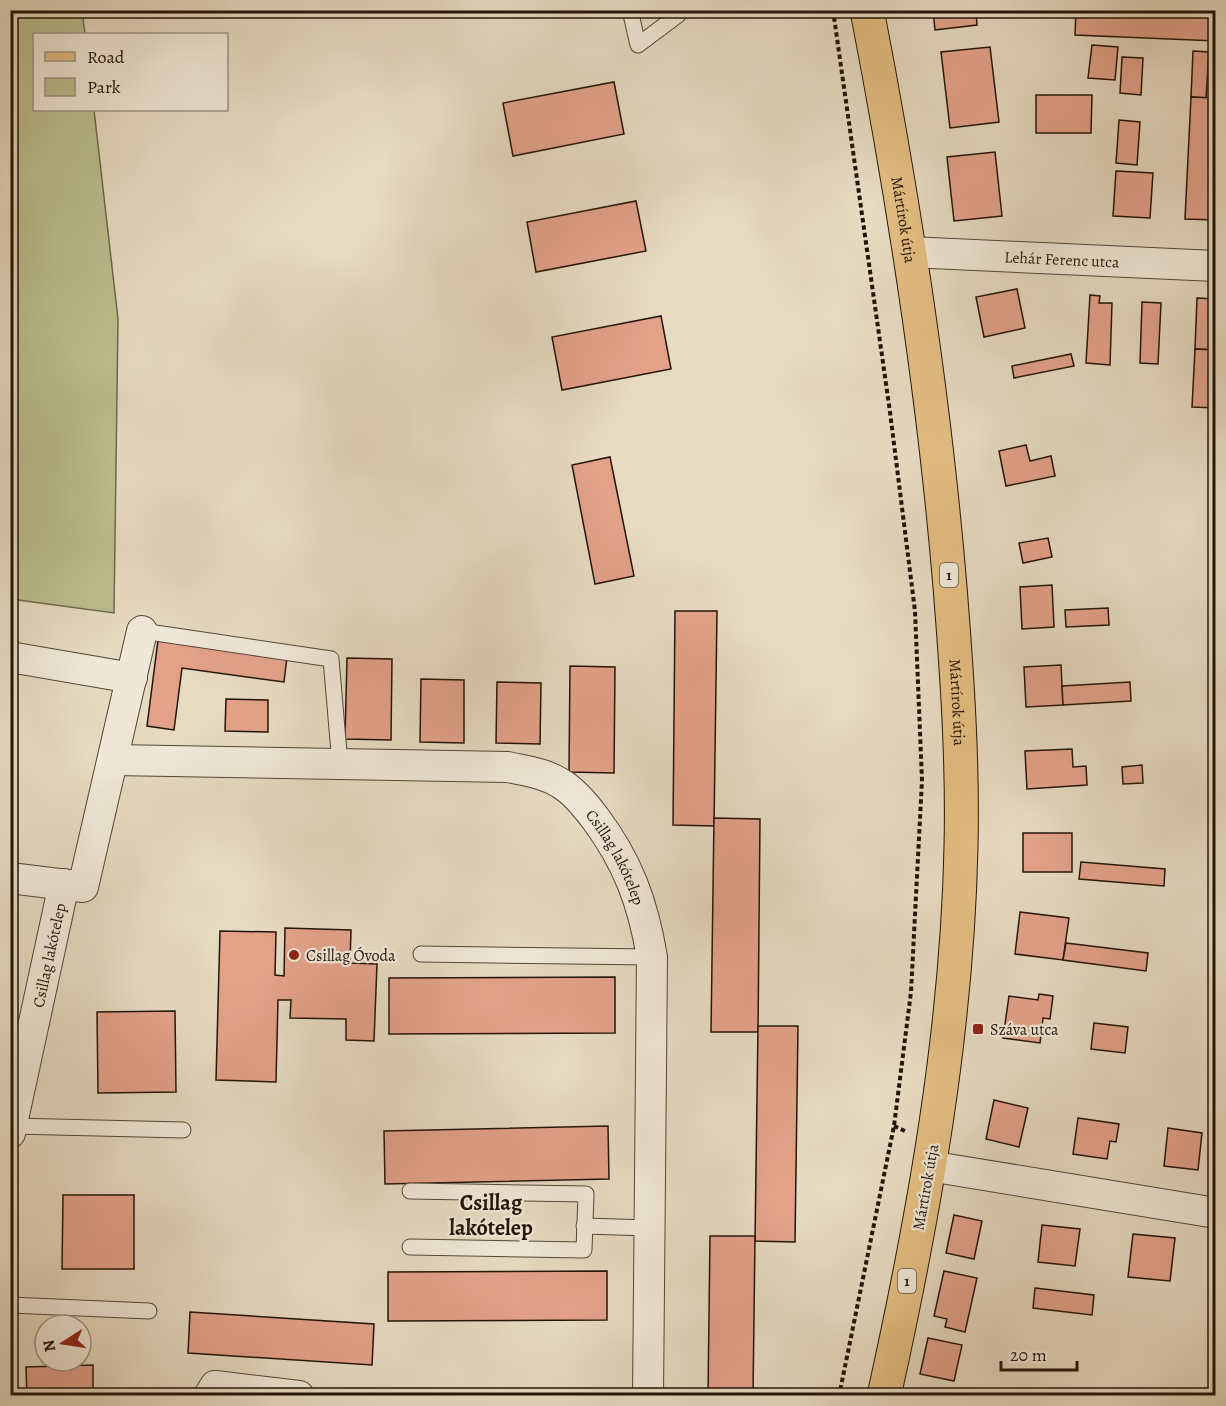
<svg xmlns="http://www.w3.org/2000/svg" width="1226" height="1406" font-family="Alegreya,serif">
<rect width="100%" height="100%" fill="#e6dac1"/>
<filter id="stains"><feTurbulence type="fractalNoise" baseFrequency=".00333" numOctaves="4"/><feColorMatrix values="0 0 0 0 .2 0 0 0 0 .09 0 0 0 0 .02 0 0 0 .5 -.17"/></filter>
<radialGradient id="worn" r=".72"><stop offset=".6" stop-color="#630" stop-opacity="0"/><stop offset="1" stop-color="#630" stop-opacity=".3"/></radialGradient>
<polygon fill="#bbbe8f" stroke="#6f694b" stroke-width="1.5" points="11,10 82,11 85,34 34,34 34,110 94,110 118,319 114,613 11,599"/>
<g fill="#e3a18a" stroke="#231407" stroke-width="1.5">
<polygon points="933,10 976,10 977,25 935,30"/>
<polygon points="1076,10 1216,10 1216,41 1075,35"/>
<polygon points="1092,45 1118,47 1115,80 1088,78"/>
<polygon points="990,47 999,122 950,128 941,52"/>
<polygon points="1193,51 1209,52 1206,98 1191,97"/>
<polygon points="1122,57 1143,58 1141,95 1120,93"/>
<polygon points="614,82 624,134 513,156 503,103"/>
<polygon points="1036,95 1092,95 1091,133 1036,133"/>
<polygon points="1191,97 1216,98 1216,139 1211,139 1210,180 1216,180 1216,220 1185,219"/>
<polygon points="1119,120 1140,122 1137,165 1116,163"/>
<polygon points="995,152 1002,216 954,221 947,157"/>
<polygon points="1116,171 1153,173 1150,218 1113,216"/>
<polygon points="636,201 646,251 536,272 527,222"/>
<polygon points="1017,289 1025,328 984,337 976,297"/>
<polygon points="1090,295 1100,296 1099,303 1112,303 1110,365 1086,363"/>
<polygon points="1197,298 1216,299 1216,350 1195,349"/>
<polygon points="1142,302 1161,303 1158,364 1140,363"/>
<polygon points="661,316 671,369 562,390 552,337"/>
<polygon points="1195,349 1216,350 1216,408 1192,407"/>
<polygon points="1071,354 1074,366 1014,378 1012,366"/>
<polygon points="1026,445 1030,461 1051,456 1055,476 1006,486 999,451"/>
<polygon points="610,457 634,576 595,584 572,465"/>
<polygon points="1048,538 1052,557 1023,563 1019,543"/>
<polygon points="1052,585 1054,627 1022,629 1020,587"/>
<polygon points="1108,608 1109,625 1066,627 1065,610"/>
<polygon points="675,611 717,611 714,826 673,825"/>
<polygon points="158,640 287,657 284,682 182,668 174,730 147,726"/>
<polygon points="347,658 392,659 391,740 345,739"/>
<polygon points="1061,665 1063,705 1026,707 1024,667"/>
<polygon points="570,666 615,667 614,773 569,772"/>
<polygon points="421,679 464,680 464,743 420,742"/>
<polygon points="497,682 541,683 540,744 496,743"/>
<polygon points="1130,682 1131,701 1063,705 1062,686"/>
<polygon points="226,699 268,700 268,732 225,731"/>
<polygon points="1072,749 1073,767 1086,766 1087,785 1027,789 1025,751"/>
<polygon points="1142,765 1143,783 1123,784 1122,767"/>
<polygon points="714,818 760,819 758,1032 711,1032"/>
<rect x="1023" y="833" width="49" height="39"/>
<polygon points="1081,862 1165,869 1164,886 1079,879"/>
<polygon points="1020,912 1069,918 1063,960 1015,954"/>
<polygon points="285,928 351,930 350,963 377,964 374,1041 346,1040 346,1019 290,1018 291,1000 278,1000 276,1082 216,1080 220,931 276,932 275,975 284,976"/>
<polygon points="1066,943 1148,953 1146,971 1063,960"/>
<polygon points="615,977 615,1033 389,1034 389,978"/>
<polygon points="1039,994 1053,996 1050,1019 1043,1018 1040,1043 1003,1038 1009,996 1038,1000"/>
<polygon points="175,1011 176,1092 98,1093 97,1012"/>
<polygon points="1094,1023 1128,1027 1125,1053 1091,1049"/>
<polygon points="758,1026 798,1026 795,1242 755,1241"/>
<polygon points="994,1100 1028,1108 1019,1147 986,1139"/>
<polygon points="1078,1118 1119,1124 1116,1142 1110,1141 1107,1159 1073,1154"/>
<polygon points="608,1126 609,1179 385,1184 384,1131"/>
<polygon points="1168,1128 1202,1133 1198,1170 1164,1166"/>
<polygon points="63,1195 134,1195 134,1269 62,1269"/>
<polygon points="954,1215 982,1221 974,1259 946,1253"/>
<polygon points="1042,1225 1080,1229 1075,1266 1038,1262"/>
<polygon points="1133,1234 1175,1238 1170,1281 1128,1277"/>
<polygon points="710,1236 755,1236 753,1396 708,1396"/>
<polygon points="607,1271 607,1320 388,1321 388,1272"/>
<polygon points="944,1271 977,1278 965,1332 945,1327 947,1319 934,1316"/>
<polygon points="1035,1288 1094,1295 1092,1315 1033,1308"/>
<polygon points="190,1312 374,1324 372,1365 188,1353"/>
<polygon points="928,1338 962,1345 954,1381 920,1374"/>
<polygon points="93,1365 93,1396 27,1396 26,1367"/>
</g>
<g fill="none" stroke-linecap="round" stroke-linejoin="round">
<defs>
<g id="lane">
<polyline points="630,10 638,45 678,15 677,10"/>
<polyline points="142,631 331,659 340,764"/>
<polyline points="421,954 652,957"/>
<polyline points="12,1126 183,1130"/>
<polyline points="410,1191 586,1194 584,1250 410,1247"/>
<polyline points="584,1226 649,1228"/>
<polyline points="10,1305 149,1311"/>
</g>
<g id="street">
<path id="s1" d="M909,252L1216,266"/>
<polyline points="10,657 132,678"/>
<path id="s2" d="M113,760L508,767C526,771 544,773 560,783C574,791 586,806 595,818C628,862 643,903 652,957L648,1396"/>
<polyline points="10,878 83,887 142,631"/>
<path id="s3" d="M10,1133L64,884"/>
<polyline points="929,1166 1216,1213"/>
<polyline points="209,1396 215,1386 299,1396"/>
</g>
<g id="primary">
<path id="s4" d="M867,10C904,201 934,394 950,587C957,674 963,760 961,847C957,1032 924,1215 884,1396"/>
</g>
</defs>
<use href="#lane" stroke="#544636" stroke-width="17"/>
<use href="#street" stroke="#544636" stroke-width="32"/>
<use href="#primary" stroke="#231407" stroke-width="35"/>
<g stroke="#231407" stroke-width="4" stroke-dasharray="4.5 3" stroke-linecap="butt">
<polyline points="833,10 890,412 915,611 922,780 911,992 894,1126 839,1396"/>
<polyline points="894,1126 907,1132"/>
</g>
<use href="#lane" stroke="#efe7d7" stroke-width="15"/>
<use href="#street" stroke="#efe7d7" stroke-width="30"/>
<use href="#primary" stroke="#e3bd80" stroke-width="33"/>
</g>
<g fill="#8f2418" stroke="#efe7d7" stroke-width="2">
<circle cx="294" cy="955" r="6"/>
<rect x="972" y="1023" width="12" height="12" rx="3"/>
</g>
<g text-anchor="middle" stroke-width="4.5" stroke-linejoin="round" paint-order="stroke">
<g fill="#efe7d7" stroke="#605345" stroke-width="1.5">
<rect x="940" y="563" width="18" height="24" rx="4.5"/>
<rect x="898" y="1269" width="18" height="24" rx="4.5"/>
</g>
<g font-size="15" font-weight="bold" fill="#231407">
<text x="949" y="580">1</text>
<text x="907" y="1286">1</text>
</g>
<g font-size="16" fill="#231407" stroke="#efe7d7">
<text dy="6" stroke="none"><textPath href="#s4" startOffset="213">Mártírok útja</textPath></text>
<text dy="6" stroke="none"><textPath href="#s1" startOffset="153">Lehár Ferenc utca</textPath></text>
<text dy="6" stroke="none"><textPath href="#s4" startOffset="699">Mártírok útja</textPath></text>
<text dy="6" stroke="none"><textPath href="#s2" startOffset="544">Csillag lakótelep</textPath></text>
<text dy="6" stroke="none"><textPath href="#s3" startOffset="182">Csillag lakótelep</textPath></text>
<text transform="translate(925 1187) rotate(-80)" y="6">Mártírok útja</text>
</g>
<g font-size="16" fill="#231407" stroke="#efe7d7" text-anchor="start">
<text x="306" y="961">Csillag Óvoda</text>
<text x="990" y="1035">Száva utca</text>
</g>
<g font-size="22" font-weight="bold" fill="#231407" stroke="#efe7d7">
<text x="491" y="1210">Csillag<tspan x="491" dy="25">lakótelep</tspan></text>
</g>
</g>
<rect width="1226" height="1406" fill="none" stroke="#e6dac1" stroke-width="36"/>
<rect x="12" y="12" width="1202" height="1382" fill="none" stroke="#231407" stroke-width="3"/>
<rect x="18" y="18" width="1190" height="1370" fill="none" stroke="#231407" stroke-width="1.5"/>
<rect x="33" y="33" width="195" height="78" fill="#efe7d7" stroke="#9d9384" stroke-width="1.5"/>
<rect x="45" y="52" width="30" height="9" fill="#e3bd80" stroke="#9d9384" stroke-width="1.5"/>
<text x="87" y="63" font-size="18" fill="#231407">Road</text>
<rect x="45" y="78" width="30" height="18" fill="#bbbe8f" stroke="#9d9384" stroke-width="1.5"/>
<text x="87" y="93" font-size="18" fill="#231407">Park</text>
<g transform="translate(63 1343) rotate(258)"><circle r="28" fill="#efe7d7" stroke="#9d9384" stroke-width="1.5"/>
<path d="M0-4.5L10 22L0 15L-10 22Z" fill="#8f2418"/>
<text y="-9" font-size="16" font-weight="bold" text-anchor="middle" fill="#231407">N</text>
</g>
<path d="M1001 1361v9h76v-9" fill="none" stroke="#231407" stroke-width="3"/>
<text x="1010" y="1361" font-size="18" fill="#231407" stroke="#efe7d7" stroke-width="4.5" paint-order="stroke">20 m</text>
<rect width="100%" height="100%" filter="url(#stains)"/>
<rect width="100%" height="100%" fill="url(#worn)"/>
</svg>
